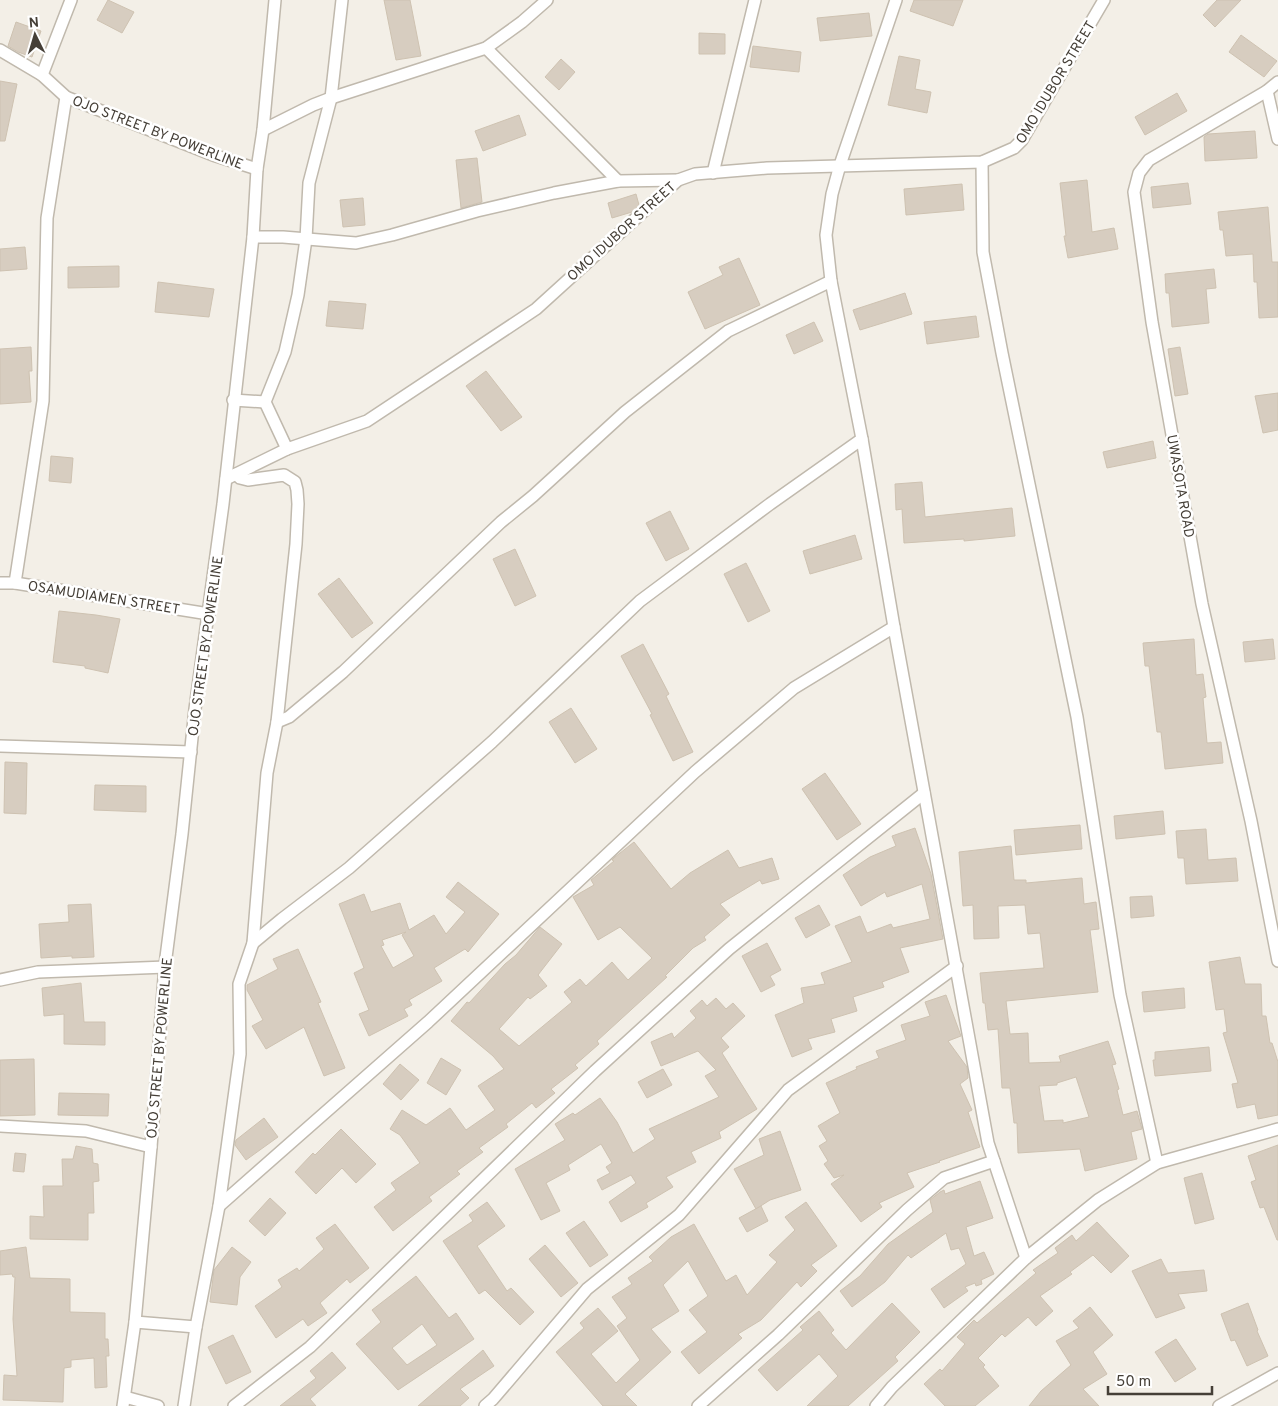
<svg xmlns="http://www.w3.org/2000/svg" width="1278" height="1406" font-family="Overpass,sans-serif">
<rect width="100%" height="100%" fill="#f3efe7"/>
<g fill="#d7cdc0" stroke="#cec2b1" fill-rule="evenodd">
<polygon points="108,0 134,12 122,33 97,20"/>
<polygon points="384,0 410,0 421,56 396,60"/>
<polygon points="914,0 963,0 953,26 910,11"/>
<polygon points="1217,0 1241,0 1215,27 1203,15"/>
<polygon points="869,13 872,36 820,41 817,18"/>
<polygon points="16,22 41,31 32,57 18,52 8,46"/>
<polygon points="699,33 725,34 725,54 699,54"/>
<polygon points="1241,35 1277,61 1264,77 1229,52"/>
<polygon points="753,46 801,52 799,72 750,67"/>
<polygon points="899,56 920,60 915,89 931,92 927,113 888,105"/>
<polygon points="561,59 575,72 559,90 545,77"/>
<polygon points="0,81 17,84 5,141 0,141"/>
<polygon points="1177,93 1187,111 1145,135 1135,117"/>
<polygon points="519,115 526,135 483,151 475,131"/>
<polygon points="1255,131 1257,158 1205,161 1204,137 1208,134"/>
<polygon points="477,158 482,202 461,208 456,160"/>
<polygon points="1087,180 1092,232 1114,228 1118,249 1068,258 1064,236 1066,236 1060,183"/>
<polygon points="1188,183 1191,204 1153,208 1151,187"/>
<polygon points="962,184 964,210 906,215 904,189"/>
<polygon points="636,194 639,205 632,212 612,218 608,203"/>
<polygon points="363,198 365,225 343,227 340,200"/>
<polygon points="1268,207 1272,262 1278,262 1278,317 1259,318 1257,282 1254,282 1253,254 1226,256 1223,230 1220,230 1218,212"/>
<polygon points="25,247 27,269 0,271 0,249"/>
<polygon points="739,258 760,305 705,329 688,292 723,275 719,267"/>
<polygon points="119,266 119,287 68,288 68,267"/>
<polygon points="1214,269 1216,288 1206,289 1209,323 1172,327 1169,293 1166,293 1165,274"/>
<polygon points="158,282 214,289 209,317 155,312"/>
<polygon points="905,293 912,314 860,330 853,310"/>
<polygon points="329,301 366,304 363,329 326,326"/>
<polygon points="976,316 979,337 927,344 924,322"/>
<polygon points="814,322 823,341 794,354 786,335"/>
<polygon points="31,347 32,371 29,371 31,402 0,404 0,349"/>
<polygon points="1180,347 1188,394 1175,396 1168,349"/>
<polygon points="486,371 522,417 501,431 466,386"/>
<polygon points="1278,393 1278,430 1263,433 1255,396"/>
<polygon points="1153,441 1156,458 1107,468 1103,452"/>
<polygon points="51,456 73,458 71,483 49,481"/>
<polygon points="922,482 925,517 1012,508 1015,536 964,541 964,539 904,543 902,509 896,510 895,484"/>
<polygon points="670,511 689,549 666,561 646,523"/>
<polygon points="855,535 862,559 810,574 803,551"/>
<polygon points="515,549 536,596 515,606 493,559"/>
<polygon points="746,563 770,611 748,622 724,574"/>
<polygon points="339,578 373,623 352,638 318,594"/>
<polygon points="59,611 96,615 120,619 108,673 85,668 85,666 53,662"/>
<polygon points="1194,639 1196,675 1203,674 1206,697 1203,698 1207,743 1221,742 1223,763 1165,769 1161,732 1157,732 1149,666 1145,666 1143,643"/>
<polygon points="1273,639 1275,659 1245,662 1243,642"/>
<polygon points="643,644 669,694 666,696 693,752 673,761 650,715 652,714 621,656"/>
<polygon points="571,708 597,749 575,763 549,722"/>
<polygon points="5,762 27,763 26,814 4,813"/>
<polygon points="825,773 861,824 837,840 802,789"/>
<polygon points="95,785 146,786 146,812 94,810"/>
<polygon points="1163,811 1165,834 1116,839 1114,816"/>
<polygon points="1080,825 1082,849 1016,855 1014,830"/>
<polygon points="915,828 931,874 943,939 900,948 909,972 882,982 884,987 853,997 857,1011 831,1019 835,1032 808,1039 812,1049 792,1057 775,1015 804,1003 801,988 825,984 821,973 852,962 835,926 860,916 867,933 891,924 893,928 930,919 922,884 887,897 885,892 861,906 843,875 870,857 896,846 892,836"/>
<polygon points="1206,829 1208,860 1236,858 1238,881 1186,884 1184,858 1178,858 1176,831"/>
<polygon points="634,842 671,889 690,873 728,850 739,868 772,858 779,879 762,884 760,880 720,904 730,915 704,937 706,940 693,948 665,976 667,977 597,1041 599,1044 575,1065 578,1068 551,1089 555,1093 536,1108 532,1103 506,1124 508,1127 479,1148 483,1152 457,1171 460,1174 429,1197 432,1201 393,1231 374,1207 396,1190 391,1183 420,1163 400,1135 390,1129 402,1110 426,1125 450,1108 466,1130 495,1110 478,1086 504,1069 493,1056 451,1021 467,1002 469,1003 505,964 516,955 540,927 562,944 538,975 547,986 530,999 528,997 499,1029 519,1046 572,1002 564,992 580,979 586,986 612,962 628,980 652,958 620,927 598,940 573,897 594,885 591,880 614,861 612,860 615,857"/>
<path d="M1011,846L1014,880H1026V883L1082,878L1084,904L1096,902L1099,929L1090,930L1098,992L1006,1001L1010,1034L1028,1033L1029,1063L1061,1062L1059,1056L1108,1041L1116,1064L1112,1065L1119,1089L1117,1090L1123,1115L1137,1111L1142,1129L1131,1132L1137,1159L1085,1171L1080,1149L1018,1153L1017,1123H1014L1010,1088H1002L998,1029L988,1030L985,1003H983L980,973L1044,968L1040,933L1028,934L1025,905L998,906L999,938L974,939L973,905L963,906L959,852ZM1076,1077L1089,1117L1063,1123V1120L1044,1121L1039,1086L1057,1085V1083Z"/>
<path d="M458,882L499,914L468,952L465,949L434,968L442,981L409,1000L412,1005L404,1009L408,1016L369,1036L359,1014L369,1010L354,973L364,968L339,904L364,894L371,912L400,903L409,930L434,915L446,934L465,912L446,897ZM406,932L402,935L414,956L393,968L381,946L384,945L382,940Z"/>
<polygon points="1152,896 1154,916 1131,918 1130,897"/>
<polygon points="91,904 94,957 72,958 72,956 41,958 39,924 69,922 68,905"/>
<polygon points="819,905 830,925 806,938 795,918"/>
<polygon points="767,943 781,970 770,976 775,985 761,992 742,956"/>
<polygon points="298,949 321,1002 318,1003 345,1068 324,1076 304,1027 266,1049 252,1026 263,1020 247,990 247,985 278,969 273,959"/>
<polygon points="1240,957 1245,984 1261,984 1262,1016 1266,1016 1270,1043 1272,1043 1278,1062 1278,1115 1258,1119 1255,1104 1237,1108 1232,1084 1238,1083 1223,1033 1227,1032 1224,1009 1216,1010 1209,962"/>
<polygon points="81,983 84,1022 105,1022 105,1045 64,1044 64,1014 44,1016 42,988"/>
<polygon points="1184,988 1185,1008 1144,1012 1142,992"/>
<polygon points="946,995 961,1036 948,1041 967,1067 968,1078 960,1084 972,1110 968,1112 980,1147 939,1161 940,1162 907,1173 914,1187 879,1203 882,1207 861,1222 831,1184 844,1175 834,1178 824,1164 828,1161 819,1146 827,1141 818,1126 840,1113 826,1083 857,1069 856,1067 879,1058 876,1051 906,1040 901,1025 930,1016 925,1002"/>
<polygon points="716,998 726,1009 733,1003 745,1016 721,1038 729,1047 722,1053 757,1109 719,1132 721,1138 691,1152 696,1162 666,1177 673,1187 646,1203 648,1207 621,1222 609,1202 636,1183 631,1175 602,1190 597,1180 610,1173 606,1167 612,1163 601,1144 568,1165 570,1170 546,1183 560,1211 541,1220 515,1169 565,1140 555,1124 573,1113 575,1115 600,1098 617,1122 633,1153 655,1139 649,1129 719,1097 705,1076 716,1070 698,1051 661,1066 651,1042 672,1033 674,1038 696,1018 690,1011 702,1000 707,1006"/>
<polygon points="1209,1047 1211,1071 1155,1076 1153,1060 1155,1060 1155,1052"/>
<polygon points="441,1058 461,1070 446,1095 427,1083"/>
<polygon points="34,1059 35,1115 0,1116 0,1060"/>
<polygon points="400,1064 419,1080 401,1100 383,1084"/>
<polygon points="663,1069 672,1085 647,1098 638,1082"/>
<polygon points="59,1093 109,1094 108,1116 58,1115"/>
<polygon points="264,1118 278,1137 246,1160 235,1145 236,1140"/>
<polygon points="341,1129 376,1164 356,1183 342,1168 316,1194 295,1172 313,1153 315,1155"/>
<polygon points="780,1131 801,1190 770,1200 756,1209 734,1169 764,1155 759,1139"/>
<polygon points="1278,1145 1278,1240 1277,1240 1264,1207 1260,1208 1251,1182 1256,1180 1248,1156"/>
<polygon points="76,1146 92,1149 93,1163 98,1164 99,1181 93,1182 94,1213 88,1213 88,1240 30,1239 30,1216 44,1217 43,1186 63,1186 62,1159 73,1159"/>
<polygon points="15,1153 26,1154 24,1172 13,1171"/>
<polygon points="1202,1173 1214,1219 1195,1224 1184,1178"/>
<polygon points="980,1181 993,1218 966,1227 974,1256 984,1252 994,1274 981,1280 982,1284 976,1286 975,1283 965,1287 968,1291 944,1308 931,1289 966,1264 959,1248 951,1250 946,1233 911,1258 908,1255 885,1282 852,1307 840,1291 860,1276 888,1244 933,1212 930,1200 940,1192 944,1190 945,1194"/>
<polygon points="270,1198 286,1213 265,1236 249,1221"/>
<polygon points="487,1202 505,1226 477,1246 507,1291 511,1288 534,1312 520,1325 485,1290 479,1294 443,1241 473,1221 469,1215"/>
<polygon points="806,1202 837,1246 811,1265 817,1271 801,1287 797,1282 761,1320 738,1334 742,1338 699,1374 681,1352 707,1332 689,1310 708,1296 688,1261 663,1285 679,1311 651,1329 671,1352 625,1394 637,1406 603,1406 556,1352 584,1328 580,1323 598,1308 618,1331 591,1354 616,1383 640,1360 617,1326 627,1318 612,1297 632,1284 628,1278 653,1261 649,1257 671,1237 694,1224 726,1281 736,1275 747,1295 777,1262 769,1255 795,1230 785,1217"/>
<polygon points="761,1206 768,1221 747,1232 739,1218"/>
<polygon points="584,1221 608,1255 590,1267 566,1233"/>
<polygon points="1097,1222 1129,1256 1111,1273 1093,1255 1070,1272 1072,1274 1040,1296 1053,1311 1036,1326 1028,1317 1005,1337 1002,1334 978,1358 985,1365 983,1367 999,1386 975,1406 945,1406 924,1384 940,1369 942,1371 965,1344 957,1337 974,1320 977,1323 1036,1273 1033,1270 1058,1253 1055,1248 1072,1235 1076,1241"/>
<polygon points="335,1224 369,1268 350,1283 347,1279 320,1303 327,1313 308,1326 303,1319 276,1338 255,1306 282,1287 278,1280 297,1268 299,1271 324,1249 316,1238"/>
<polygon points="545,1245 578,1283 561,1297 529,1259"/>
<polygon points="26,1247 30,1278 70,1279 70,1312 105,1313 105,1339 108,1339 109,1356 106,1356 107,1387 95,1388 94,1358 71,1360 71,1367 64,1368 63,1402 3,1400 4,1375 17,1376 13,1319 15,1277 13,1277 12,1274 0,1275 0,1251"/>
<polygon points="232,1247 251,1262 240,1277 237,1305 210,1302 214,1270"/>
<polygon points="1161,1259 1168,1273 1204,1270 1207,1291 1178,1294 1185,1308 1156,1318 1132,1271"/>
<path d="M416,1276L449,1318L456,1313L474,1339L398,1390L356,1344L381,1322L372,1310ZM422,1324L437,1345L407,1365L392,1348Z"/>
<polygon points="892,1303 920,1332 895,1357 898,1361 848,1406 807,1406 838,1376 819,1354 777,1391 758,1370 803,1330 800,1327 819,1311 834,1330 831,1333 846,1350"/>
<polygon points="1248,1303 1258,1330 1257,1331 1268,1356 1247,1366 1235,1340 1231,1341 1221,1314"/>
<polygon points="1090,1307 1113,1335 1093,1352 1107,1374 1083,1389 1099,1406 1029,1406 1041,1391 1071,1365 1056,1341 1079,1328 1073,1321"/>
<polygon points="233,1335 251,1372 226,1384 208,1347"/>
<polygon points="1176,1339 1196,1369 1175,1382 1155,1352"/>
<polygon points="483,1350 494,1366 460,1389 469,1398 460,1406 418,1406"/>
<polygon points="332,1352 346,1368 310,1399 316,1406 280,1406 316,1378 310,1371"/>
</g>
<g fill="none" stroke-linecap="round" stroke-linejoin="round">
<defs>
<g id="street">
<polyline points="896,0 840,165 832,194 826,235 831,281 862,439 894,627 988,1143 1026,1258"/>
<polyline points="486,48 618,181"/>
<polyline points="0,50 42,75 66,97 213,155 257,169"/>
<polyline points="42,75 71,0"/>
<polyline points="1278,82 1267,91 1149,160 1139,173 1134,192 1152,322 1202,604 1251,821 1278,961"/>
<polyline points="1267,91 1278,139"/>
<polyline points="263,130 313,105 331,98 486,48 522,22 547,0"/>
<polyline points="982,162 983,252 1002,353 1077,717 1120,995 1157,1163"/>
<polyline points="713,173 755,0"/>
<polyline points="253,237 283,237 356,243 392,235 477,211 554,193 618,181 678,180"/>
<polyline points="233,400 265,402"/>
<polyline points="287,449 265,402 285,352 298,295 306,239 309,183 331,98 342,0"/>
<polyline points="226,479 287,449 367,421 536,309 678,180 695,174 767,168 982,162 1014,148 1022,140 1104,0"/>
<polyline points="0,583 15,583 209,614"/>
<polyline points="15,583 43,401 47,218 66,97"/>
<polyline points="277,722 289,717 343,672 501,522 533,496 625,412 728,331 831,281"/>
<polyline points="0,746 191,752"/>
<polyline points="253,943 282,919 349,868 492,742 640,601 770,504 862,439"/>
<polyline points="0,980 38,972 166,967"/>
<polyline points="0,1126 86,1131 151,1147"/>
<polyline points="219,1206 428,1022 695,772 794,688 894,627"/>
<polyline points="135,1322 196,1327"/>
<polyline points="125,1397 158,1406"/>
<polyline points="123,1406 135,1322 151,1147 165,965 182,834 195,709 223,504 253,237 257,169 263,130 275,0"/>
<polyline points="184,1406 196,1327 219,1206 240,1054 239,984 253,943 267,773 277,722 296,544 298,504 297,490 295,482 284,475 248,480 240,478 236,474"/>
<polyline points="234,1406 310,1347 595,1071 729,949 924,793"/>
<polyline points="485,1406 493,1399 587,1289 679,1215 788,1090 957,966"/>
<polyline points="698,1406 778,1335 907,1210 944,1178 994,1161"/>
<polyline points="876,1406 892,1387 1026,1258 1098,1200 1157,1163 1278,1129"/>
<polyline points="1219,1406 1278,1373"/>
</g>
</defs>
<use href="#street" stroke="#c0b9ad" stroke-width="14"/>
<use href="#street" stroke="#fff" stroke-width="11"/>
</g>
<g text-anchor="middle" stroke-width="5" stroke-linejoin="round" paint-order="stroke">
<g font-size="14" fill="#453f37" stroke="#fff">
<text transform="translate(1055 82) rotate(-59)" y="5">OMO IDUBOR STREET</text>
<text transform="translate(158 132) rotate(21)" y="5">OJO STREET BY POWERLINE</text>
<text transform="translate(621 231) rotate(-42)" y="5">OMO IDUBOR STREET</text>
<text transform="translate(1181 486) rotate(80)" y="5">UWASOTA ROAD</text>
<text transform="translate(104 597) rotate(9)" y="5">OSAMUDIAMEN STREET</text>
<text transform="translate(205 646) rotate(-82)" y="5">OJO STREET BY POWERLINE</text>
<text transform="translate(159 1048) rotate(-85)" y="5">OJO STREET BY POWERLINE</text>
</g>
</g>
<g transform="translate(35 35) rotate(355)" stroke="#ffffff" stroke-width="4" paint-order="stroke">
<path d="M0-4L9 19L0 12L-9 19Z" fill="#453f37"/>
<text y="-8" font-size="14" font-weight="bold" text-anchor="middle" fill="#453f37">N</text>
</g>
<path d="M1108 1386v8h104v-8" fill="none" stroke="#453f37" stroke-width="2.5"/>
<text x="1116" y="1386" font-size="15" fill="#453f37" stroke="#ffffff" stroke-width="4" paint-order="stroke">50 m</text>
</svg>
